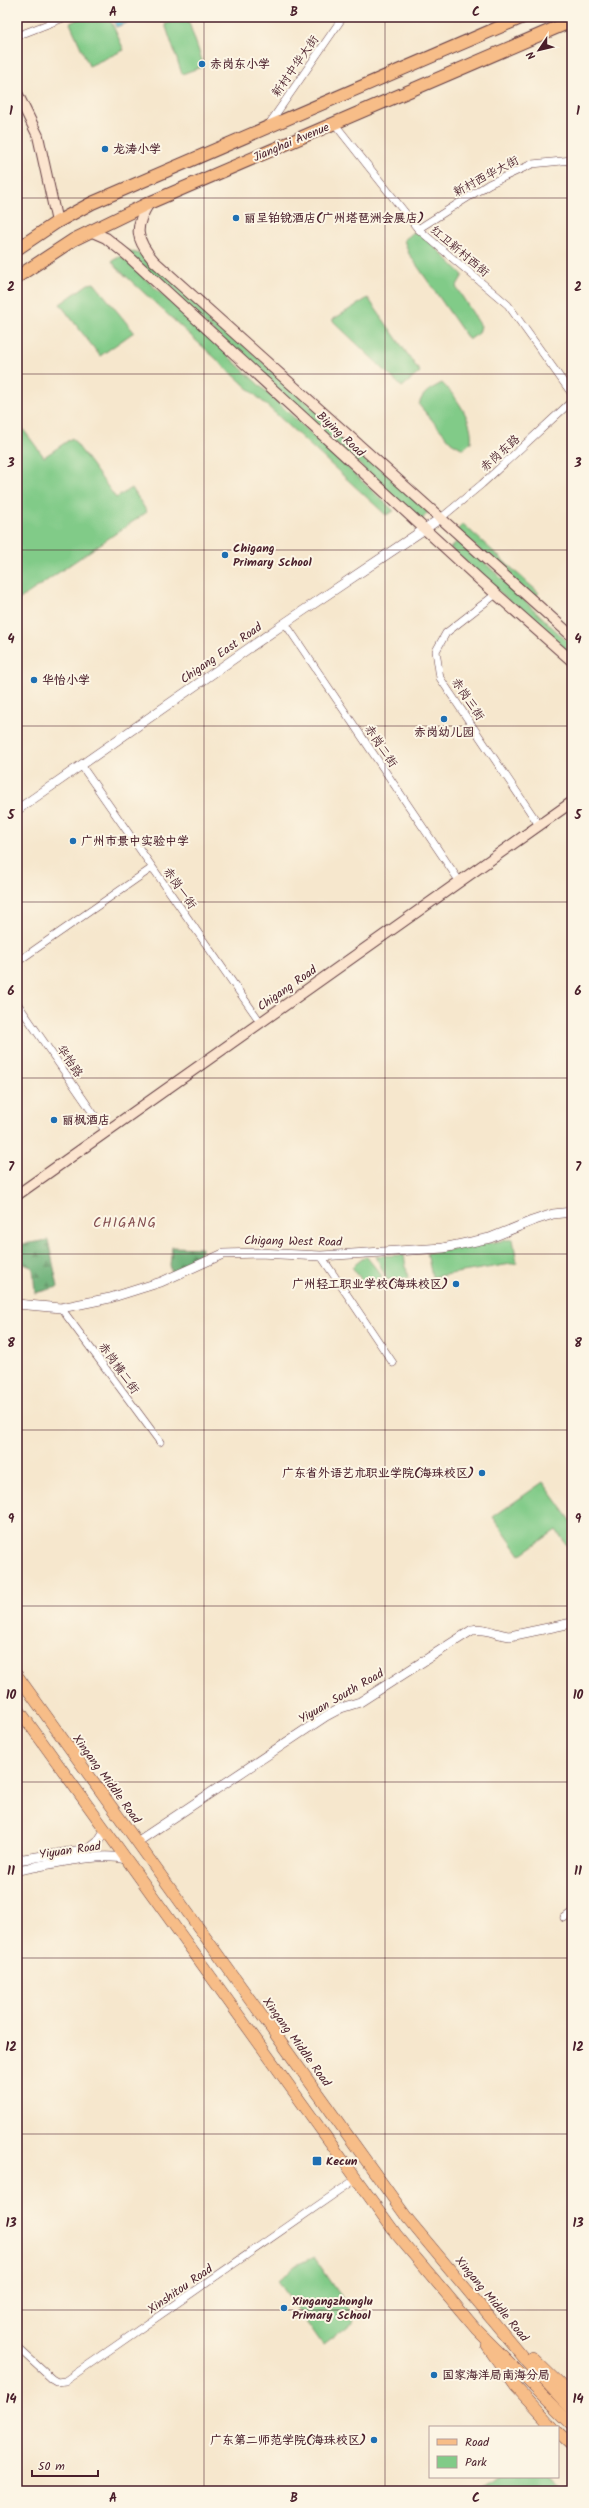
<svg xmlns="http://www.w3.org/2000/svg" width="589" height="2508" font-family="Kalam,'LXGW WenKai TC',sans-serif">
<defs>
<pattern id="forest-firs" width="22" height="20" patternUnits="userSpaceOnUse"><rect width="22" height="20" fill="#68af74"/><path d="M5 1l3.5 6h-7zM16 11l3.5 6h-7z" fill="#588e5f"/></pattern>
<pattern id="water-ripples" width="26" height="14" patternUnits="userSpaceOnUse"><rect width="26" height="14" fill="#5cc5d8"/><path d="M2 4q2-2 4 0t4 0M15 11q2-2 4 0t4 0" fill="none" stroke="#4e9faf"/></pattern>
</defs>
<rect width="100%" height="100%" fill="#fcf5e5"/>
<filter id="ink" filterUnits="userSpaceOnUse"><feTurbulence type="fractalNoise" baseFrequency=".025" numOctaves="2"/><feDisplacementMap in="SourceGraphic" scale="8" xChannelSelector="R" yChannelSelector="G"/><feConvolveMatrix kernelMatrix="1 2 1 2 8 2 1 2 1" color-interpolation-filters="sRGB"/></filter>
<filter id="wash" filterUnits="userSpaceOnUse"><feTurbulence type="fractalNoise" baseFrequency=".012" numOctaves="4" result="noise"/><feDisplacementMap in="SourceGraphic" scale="16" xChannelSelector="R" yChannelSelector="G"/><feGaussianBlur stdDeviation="0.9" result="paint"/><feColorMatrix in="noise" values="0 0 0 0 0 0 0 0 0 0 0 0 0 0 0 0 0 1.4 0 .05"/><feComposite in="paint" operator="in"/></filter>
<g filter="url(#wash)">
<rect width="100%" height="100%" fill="#f6e7cd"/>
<g fill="#81cb88" stroke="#66755a">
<polygon points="83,17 109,17 124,50 89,66 70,23"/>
<polygon points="187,17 204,66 182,74 165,24"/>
<polygon points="414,232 425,237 463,275 456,287 481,326 479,333 469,340 409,254 404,240"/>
<polygon points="123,249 146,256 428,512 421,521"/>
<polygon points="121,256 394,511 386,515 116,267 112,261"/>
<polygon points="94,283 134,332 100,356 60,304 88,284"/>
<polygon points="368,298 420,372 402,387 332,320"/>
<path d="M442,383C457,397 474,422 471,442L463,449L451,442L419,405C422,392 431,389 442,383Z"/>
<polygon points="17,421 44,457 72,438 116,498 132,488 147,512 17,601"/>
<polygon points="463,524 539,593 534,598 457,530"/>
<polygon points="460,539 572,646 572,657 450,548"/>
<polygon points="513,1239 517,1263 432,1277 427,1253"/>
<polygon points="404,1255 408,1278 387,1280 376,1256"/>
<polygon points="366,1256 382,1276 367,1287 352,1267"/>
<polygon points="543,1482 572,1522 572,1552 556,1530 520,1555 493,1517"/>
<polygon points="314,2257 354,2315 352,2323 323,2345 278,2281 296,2265"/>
<polygon points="500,2477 544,2477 555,2491 482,2491"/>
</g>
<g fill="url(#forest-firs)" stroke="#596750">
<polygon points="48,1240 58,1287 35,1293 33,1268 17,1261 17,1245"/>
<polygon points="172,1247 202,1248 195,1263 172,1273 170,1265"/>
</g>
<polygon fill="url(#water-ripples)" stroke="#537282" points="113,17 142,17 116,27"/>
</g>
<g filter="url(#ink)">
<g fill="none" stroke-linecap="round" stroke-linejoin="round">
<defs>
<g id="minor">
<polyline points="17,36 66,17"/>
<polyline points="334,123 418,229 508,305 572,394"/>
<polyline points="267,127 343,17"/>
<polyline points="418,229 489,184 532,164 572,160"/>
<polyline points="441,518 482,484 572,401"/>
<polyline points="496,594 446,633 436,651 440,678 539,825"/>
<polyline points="285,623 460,882"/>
<polyline points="81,765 261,1023"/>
<polyline points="17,962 152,868"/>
<polyline points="17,1003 106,1132"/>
<polyline points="321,1256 393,1363"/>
<polyline points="61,1308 160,1442"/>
<polyline points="564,1918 572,1912"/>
<polyline points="17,2347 52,2379 57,2382 65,2381 356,2179"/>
</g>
<g id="tertiary">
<polyline points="17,810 285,623 441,518"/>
<polyline points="17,1304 61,1308 110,1298 161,1282 223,1254 259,1253 321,1256 443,1248 490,1238 532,1221 553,1214 572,1212"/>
<path d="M137,1842L326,1716L341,1708L360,1702L472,1630C485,1627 496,1635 510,1636L572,1623"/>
<polyline points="17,1860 89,1849 98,1842 105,1831"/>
<path d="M17,1870C44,1866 101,1851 125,1859"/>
</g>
<g id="secondary">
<polyline points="17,93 38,136 57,222"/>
<path d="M149,203C134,227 135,239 154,261L572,636"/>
<polyline points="90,231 106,238 127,255 479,579 572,661"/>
<polyline points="17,1195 572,802"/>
</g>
<g id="primary">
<polyline points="17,1675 408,2219 528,2363 572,2410"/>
<polyline points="17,1707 396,2234 476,2329 572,2425"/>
<polyline points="487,2346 516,2387 553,2427"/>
<polyline points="532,2357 572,2396"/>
<polyline points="558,2432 572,2445"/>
</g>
<g id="trunk">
<polyline points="17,249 57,222 92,203 523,17"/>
<polyline points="17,277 73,240 149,203 572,21"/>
</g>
</defs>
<use href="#minor" stroke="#643d43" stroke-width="8"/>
<use href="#tertiary" stroke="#643d43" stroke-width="10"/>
<use href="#secondary" stroke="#643d43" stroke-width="12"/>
<use href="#primary" stroke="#643d43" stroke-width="12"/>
<use href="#trunk" stroke="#643d43" stroke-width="14"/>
<use href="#minor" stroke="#fff" stroke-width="7"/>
<use href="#tertiary" stroke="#fff" stroke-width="9"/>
<use href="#secondary" stroke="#fce5cf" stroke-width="10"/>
<use href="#primary" stroke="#f7bd88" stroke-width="11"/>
<use href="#trunk" stroke="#f7bd88" stroke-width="12"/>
</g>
</g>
<path fill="none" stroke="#4a1f2b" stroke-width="1" stroke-opacity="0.55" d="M204,17V2491M385,17V2491M17,198H572M17,374H572M17,550H572M17,726H572M17,902H572M17,1078H572M17,1254H572M17,1430H572M17,1606H572M17,1782H572M17,1958H572M17,2134H572M17,2310H572"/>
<g fill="#1f6fb2" stroke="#fcf5e5" stroke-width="1.5">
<circle cx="202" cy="64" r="4"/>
<circle cx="105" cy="149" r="4"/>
<circle cx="236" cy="218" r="4"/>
<circle cx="225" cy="555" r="4"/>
<circle cx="34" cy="680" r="4"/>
<circle cx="444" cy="719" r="4"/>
<circle cx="73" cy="841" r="4"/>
<circle cx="54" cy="1120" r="4"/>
<circle cx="456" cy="1284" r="4"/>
<circle cx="482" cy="1473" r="4"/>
<rect x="312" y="2156" width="10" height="10" rx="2"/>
<circle cx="284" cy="2308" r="4"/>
<circle cx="434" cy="2375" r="4"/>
<circle cx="374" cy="2440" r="4"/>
</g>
<g text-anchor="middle" stroke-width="4" stroke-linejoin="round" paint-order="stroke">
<g font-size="12" font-weight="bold" fill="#4a1f2b" stroke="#fcf5e5" text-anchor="start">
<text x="210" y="68">赤岗东小学</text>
<text x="113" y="153">龙涛小学</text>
<text x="244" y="222">丽呈铂锐酒店(广州塔琶洲会展店)</text>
<text x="233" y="552">Chigang<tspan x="233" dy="14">Primary School</tspan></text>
<text x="42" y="684">华怡小学</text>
<text x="444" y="736" text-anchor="middle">赤岗幼儿园</text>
<text x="81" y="845">广州市景中实验中学</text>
<text x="62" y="1124">丽枫酒店</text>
<text x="448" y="1288" text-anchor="end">广州轻工职业学校(海珠校区)</text>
<text x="474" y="1477" text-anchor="end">广东省外语艺术职业学院(海珠校区)</text>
<text x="326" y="2165">Kecun</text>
<text x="292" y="2305">Xingangzhonglu<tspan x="292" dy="14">Primary School</tspan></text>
<text x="442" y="2379">国家海洋局南海分局</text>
<text x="366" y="2444" text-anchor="end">广东第二师范学院(海珠校区)</text>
</g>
<g font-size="12" fill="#4a1f2b" stroke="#fcf5e5">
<text transform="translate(295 66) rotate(-55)" y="4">新村中华大街</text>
<text transform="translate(291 142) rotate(-23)" y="4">Jianghai Avenue</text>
<text transform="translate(486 176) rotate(-28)" y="4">新村西华大街</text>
<text transform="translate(460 251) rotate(40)" y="4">红卫新村西街</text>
<text transform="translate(341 434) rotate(43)" y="4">Biying Road</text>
<text transform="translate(500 453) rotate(-42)" y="4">赤岗东路</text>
<text transform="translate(221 653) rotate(-35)" y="4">Chigang East Road</text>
<text transform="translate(468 699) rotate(56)" y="4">赤岗三街</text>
<text transform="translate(381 746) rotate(56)" y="4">赤岗二街</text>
<text transform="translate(180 888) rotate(55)" y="4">赤岗一街</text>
<text transform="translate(287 988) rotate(-35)" y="4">Chigang Road</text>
<text transform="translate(70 1061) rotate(56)" y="4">华怡路</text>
<text transform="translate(293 1241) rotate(1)" y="4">Chigang West Road</text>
<text transform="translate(119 1368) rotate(54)" y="4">赤岗横二街</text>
<text transform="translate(341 1696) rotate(-30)" y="4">Yiyuan South Road</text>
<text transform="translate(107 1779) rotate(54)" y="4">Xingang Middle Road</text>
<text transform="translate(70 1850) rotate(-8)" y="4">Yiyuan Road</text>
<text transform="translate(297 2042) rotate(54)" y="4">Xingang Middle Road</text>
<text transform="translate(180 2289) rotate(-35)" y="4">Xinshitou Road</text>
<text transform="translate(492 2299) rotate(50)" y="4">Xingang Middle Road</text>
</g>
<g font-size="14" letter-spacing="1" fill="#865153" stroke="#fcf5e5">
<text x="125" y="1227">CHIGANG</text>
</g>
</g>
<rect width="589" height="2508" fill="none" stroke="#fcf5e5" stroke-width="44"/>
<rect x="429" y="2426" width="130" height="52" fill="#fcf5e5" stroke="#b59f9b"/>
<rect x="437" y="2439" width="20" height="6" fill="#f7bd88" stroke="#b59f9b"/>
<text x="465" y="2446" font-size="12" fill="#4a1f2b">Road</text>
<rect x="437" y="2456" width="20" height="12" fill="#81cb88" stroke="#b59f9b"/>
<text x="465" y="2466" font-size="12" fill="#4a1f2b">Park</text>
<g transform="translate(539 50) rotate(235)" stroke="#fcf5e5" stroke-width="3" paint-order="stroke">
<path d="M0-3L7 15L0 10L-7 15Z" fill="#4a1f2b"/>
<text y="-6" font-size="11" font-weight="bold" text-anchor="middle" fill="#4a1f2b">N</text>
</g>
<path d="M32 2470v6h66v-6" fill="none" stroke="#4a1f2b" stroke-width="2"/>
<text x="38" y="2470" font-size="12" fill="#4a1f2b" stroke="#fcf5e5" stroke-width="3" paint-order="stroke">50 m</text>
<rect x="22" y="22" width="545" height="2464" fill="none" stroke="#4a1f2b" stroke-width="1.5"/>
<g font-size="13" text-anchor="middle" font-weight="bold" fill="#4a1f2b">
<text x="113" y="16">A</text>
<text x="294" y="16">B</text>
<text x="476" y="16">C</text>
<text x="11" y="115">1</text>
<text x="578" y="115">1</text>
<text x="11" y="291">2</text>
<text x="578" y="291">2</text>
<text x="11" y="467">3</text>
<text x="578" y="467">3</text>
<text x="11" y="643">4</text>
<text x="578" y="643">4</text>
<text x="11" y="819">5</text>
<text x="578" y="819">5</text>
<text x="11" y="995">6</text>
<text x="578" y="995">6</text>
<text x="11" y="1171">7</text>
<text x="578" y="1171">7</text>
<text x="11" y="1347">8</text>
<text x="578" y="1347">8</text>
<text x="11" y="1523">9</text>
<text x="578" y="1523">9</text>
<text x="11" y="1699">10</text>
<text x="578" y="1699">10</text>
<text x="11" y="1875">11</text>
<text x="578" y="1875">11</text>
<text x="11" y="2051">12</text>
<text x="578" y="2051">12</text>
<text x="11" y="2227">13</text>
<text x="578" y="2227">13</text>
<text x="11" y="2403">14</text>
<text x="578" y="2403">14</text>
<text x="113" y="2502">A</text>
<text x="294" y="2502">B</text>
<text x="476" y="2502">C</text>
</g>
</svg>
